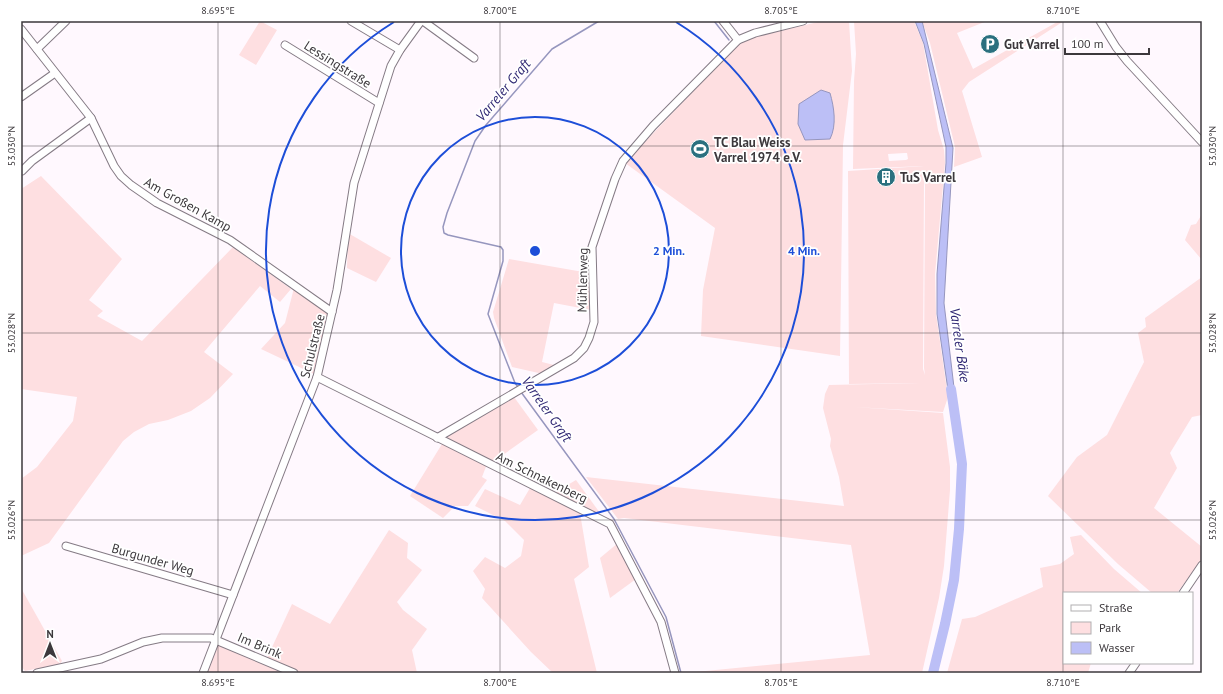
<svg xmlns="http://www.w3.org/2000/svg" width="1223" height="694" font-family="'PT Sans',sans-serif">
<rect width="100%" height="100%" fill="#fff8fe"/>
<g fill="#fedfe1" fill-rule="evenodd">
<polygon points="260,21 277,30 256,65 239,55"/>
<polygon points="822,21 849,21 852,71 843,145 840,356 701,336 703,290 715,228 625,163 739,43 756,37"/>
<path d="M854,21H914L923,43L938,130L944,150L945,163L935,274L936,314L948,397L943,412L854,407L943,413L950,467V490L944,566L939,598L922,673H685L870,655L851,545L624,518L618,519L586,477L844,506L839,477L830,446L831,439L823,408L825,394L829,385L920,383L849,384L848,171L924,166L853,169L854,81L856,54ZM905,153H907L908,159L906,160L889,161L888,154ZM924,177L925,186L924,368L925,375L923,369Z"/>
<polygon points="922,21 987,21 957,33 973,69 1059,21 1064,21 969,82 962,91 982,157 954,167 955,147 930,43"/>
<polygon points="41,176 122,259 89,300 103,311 97,316 142,341 233,247 291,289 280,302 260,286 204,352 233,374 210,398 191,411 168,420 149,424 134,432 123,441 49,543 21,556 21,479 37,467 73,421 77,397 21,389 21,189"/>
<polygon points="1202,214 1202,260 1185,240 1191,225 1196,224"/>
<polygon points="348,233 391,258 376,282 347,268"/>
<polygon points="509,259 589,273 591,310 554,303 542,362 558,366 543,374 512,367 494,318 493,312"/>
<polygon points="1202,277 1202,415 1192,417 1170,453 1177,468 1154,508 1202,547 1202,559 1177,593 1152,593 1118,564 1048,496 1077,457 1107,435 1144,362 1138,333 1146,327 1145,318"/>
<polygon points="294,288 330,313 314,374 261,349 285,323"/>
<polygon points="514,397 538,430 493,462 441,437"/>
<polygon points="442,444 487,464 482,477 487,480 468,506 455,506 443,518 410,496"/>
<polygon points="576,480 600,513 598,515 554,493"/>
<polygon points="530,488 580,513 589,567 574,579 597,673 553,673 531,652 482,598 485,589 473,571 485,557 505,568 521,556 524,540 505,521 475,506 485,489 520,505"/>
<polygon points="389,530 408,543 407,558 422,570 397,602 403,610 427,629 412,650 417,673 302,673 267,658 292,604 330,624"/>
<polygon points="1081,535 1114,569 1142,593 1064,593 1064,663 1091,663 1088,673 947,673 962,619 975,617 1043,587 1040,568 1060,564 1074,554 1070,537"/>
<polygon points="618,543 636,579 610,598 600,558"/>
<polygon points="21,588 62,661 60,664 25,671 21,666"/>
<polygon points="217,644 283,673 206,673"/>
</g>
<g fill="#bcbff6" stroke="#9696be">
<polygon points="915,21 922,21 924,29 953,148 944,303 955,396 953,401 949,397 937,314 937,274 946,163 946,147 924,44"/>
<path d="M821,90L830,93C834,107 837,125 830,139L805,140L798,124L799,104Z"/>
</g>
<g fill="none" stroke-linecap="round" stroke-linejoin="round">
<g stroke="#9696be" stroke-width="1.5">
<polyline points="714,21 729,40"/>
<polyline points="518,387 515,383 488,314 503,261 503,250 501,247 448,235 444,233 443,227 447,213 475,141 486,125 552,49 599,21"/>
<polyline points="521,392 614,519 666,617 681,673"/>
</g>
<polyline stroke="#bcbff6" stroke-width="10" points="933,673 945,624 954,580 959,529 962,464 951,389"/>
<defs>
<g id="minor">
<polyline points="351,21 400,50"/>
<polyline points="423,21 474,58"/>
<polyline points="723,21 738,40"/>
<polyline points="1100,21 1116,47 1127,61 1202,142"/>
<polyline points="21,29 91,118 114,166 121,176 131,185 157,203 230,240 332,312"/>
<polyline points="285,45 379,103"/>
<polyline points="37,49 66,21"/>
<polyline points="21,97 55,73"/>
<polyline points="22,171 32,161 91,118"/>
<polyline points="317,377 610,524 661,622 675,673"/>
<polyline points="437,438 574,358 584,348 589,338 594,322 592,247 615,179 623,161 653,126 738,40 755,33 803,21"/>
<polyline points="66,546 233,595"/>
<polyline points="1183,593 1202,565"/>
<polyline points="37,673 101,659 143,642 162,638 211,638 294,673"/>
<polyline points="203,673 317,377 337,290 354,183 391,66 400,50 421,21"/>
<polyline points="1129,673 1136,663"/>
</g>
</defs>
<use href="#minor" stroke="#857b85" stroke-width="9"/>
<use href="#minor" stroke="#fff" stroke-width="7"/>
</g>
<path fill="none" stroke="#3c383c" stroke-width="1" stroke-opacity="0.45" d="M218,21V673M500,21V673M781,21V673M1063,21V673M21,146H1202M21,333H1202M21,520H1202"/>
<g fill="none" stroke="#1d4ed8" stroke-width="2">
<circle cx="535" cy="251" r="134"/>
<path d="M676 22A269 269 0 1 1 394 22"/>
</g>
<defs>
<symbol id="parking-disc" viewBox="-11 -11 22 22"><circle r="9.5" fill="#2b707f" stroke="#fff"/><path d="M-3.5-5.5H1a3.5 3.5 0 0 1 0 7H-1V5.5H-3.5ZM-1-3.4V-.6H.8a1.4 1.4 0 0 0 0-2.8Z" fill="#fff"/></symbol>
<symbol id="stadium-disc" viewBox="-11 -11 22 22"><circle r="9.5" fill="#2b707f" stroke="#fff"/><path d="M0-5a6.5 5 0 1 0 0 10a6.5 5 0 1 0 0-10ZM-3.5-1.8h7v3.6h-7Z" fill="#fff"/></symbol>
<symbol id="building-disc" viewBox="-11 -11 22 22"><circle r="9.5" fill="#2b707f" stroke="#fff"/><path d="M-4-6H4V6H1V3H-1V6H-4ZM-2.5-4.3h1.7v1.8h-1.7ZM.8-4.3h1.7v1.8H.8ZM-2.5-1h1.7V.8h-1.7ZM.8-1h1.7V.8H.8Z" fill="#fff"/></symbol>
</defs>
<g fill-rule="evenodd">
<use href="#parking-disc" x="979" y="33" width="22" height="22"/>
<use href="#stadium-disc" x="689" y="138" width="22" height="22"/>
<use href="#building-disc" x="875" y="166" width="22" height="22"/>
</g>
<g text-anchor="middle" stroke-width="3.5" stroke-linejoin="round" paint-order="stroke">
<g font-size="13" font-weight="bold" fill="#3c383c" stroke="#fff" text-anchor="start">
<text x="1004" y="49">Gut Varrel</text>
<text x="714" y="147">TC Blau Weiss<tspan x="714" dy="15">Varrel 1974 e.V.</tspan></text>
<text x="900" y="182">TuS Varrel</text>
</g>
<g font-size="13" fill="#3c383c" stroke="#fff">
<text transform="translate(338 64) rotate(32)" y="5">Lessingstraße</text>
<text transform="translate(188 204) rotate(29)" y="5">Am Großen Kamp</text>
<text transform="translate(582 280) rotate(-89)" y="5">Mühlenweg</text>
<text transform="translate(312 346) rotate(-76)" y="5">Schulstraße</text>
<text transform="translate(542 477) rotate(26)" y="5">Am Schnakenberg</text>
<text transform="translate(153 559) rotate(16)" y="5">Burgunder Weg</text>
<text transform="translate(260 645) rotate(23)" y="5">Im Brink</text>
</g>
<g font-size="14" font-style="italic" fill="#2f2773" stroke="#fff">
<text transform="translate(503 90) rotate(-50)" y="5">Varreler Graft</text>
<text transform="translate(960 345) rotate(82)" y="5">Varreler Bäke</text>
<text transform="translate(547 409) rotate(55)" y="5">Varreler Graft</text>
</g>
</g>
<circle cx="535" cy="251" r="6" fill="#1d4ed8" stroke="#fff" stroke-width="2"/>
<g font-size="12" text-anchor="middle" font-weight="bold" fill="#1d4ed8" stroke="#fff" stroke-width="3.5" stroke-linejoin="round" paint-order="stroke">
<text x="669" y="255">2 Min.</text>
<text x="804" y="255">4 Min.</text>
</g>
<rect width="1223" height="694" fill="none" stroke="#ffffff" stroke-width="44"/>
<rect x="1063" y="592" width="130" height="72" fill="#ffffff" stroke="#b1afb1"/>
<rect x="1071" y="605" width="20" height="6" fill="#ffffff" stroke="#b1afb1"/>
<text x="1099" y="612" font-size="12" fill="#3c383c">Straße</text>
<rect x="1071" y="622" width="20" height="12" fill="#fedfe1" stroke="#b1afb1"/>
<text x="1099" y="632" font-size="12" fill="#3c383c">Park</text>
<rect x="1071" y="642" width="20" height="12" fill="#bcbff6" stroke="#b1afb1"/>
<text x="1099" y="652" font-size="12" fill="#3c383c">Wasser</text>
<g transform="translate(50 644)" stroke="#ffffff" stroke-width="3" paint-order="stroke">
<path d="M0-3L7 15L0 10L-7 15Z" fill="#3c383c"/>
<text y="-6" font-size="11" font-weight="bold" text-anchor="middle" fill="#3c383c">N</text>
</g>
<path d="M1065 48v6h84v-6" fill="none" stroke="#3c383c" stroke-width="2"/>
<text x="1071" y="48" font-size="12" fill="#3c383c" stroke="#ffffff" stroke-width="3" paint-order="stroke">100 m</text>
<rect x="22" y="22" width="1179" height="650" fill="none" stroke="#3c383c" stroke-width="1.5"/>
<g font-size="10" text-anchor="middle" fill="#3c383c">
<text x="218" y="14">8.695°E</text>
<text x="500" y="14">8.700°E</text>
<text x="781" y="14">8.705°E</text>
<text x="1063" y="14">8.710°E</text>
<text transform="translate(11 146) rotate(-90)" y="4">53.030°N</text>
<text transform="translate(1212 146) rotate(-90)" y="4">53.030°N</text>
<text transform="translate(11 333) rotate(-90)" y="4">53.028°N</text>
<text transform="translate(1212 333) rotate(-90)" y="4">53.028°N</text>
<text transform="translate(11 520) rotate(-90)" y="4">53.026°N</text>
<text transform="translate(1212 520) rotate(-90)" y="4">53.026°N</text>
<text x="218" y="686">8.695°E</text>
<text x="500" y="686">8.700°E</text>
<text x="781" y="686">8.705°E</text>
<text x="1063" y="686">8.710°E</text>
</g>
</svg>
